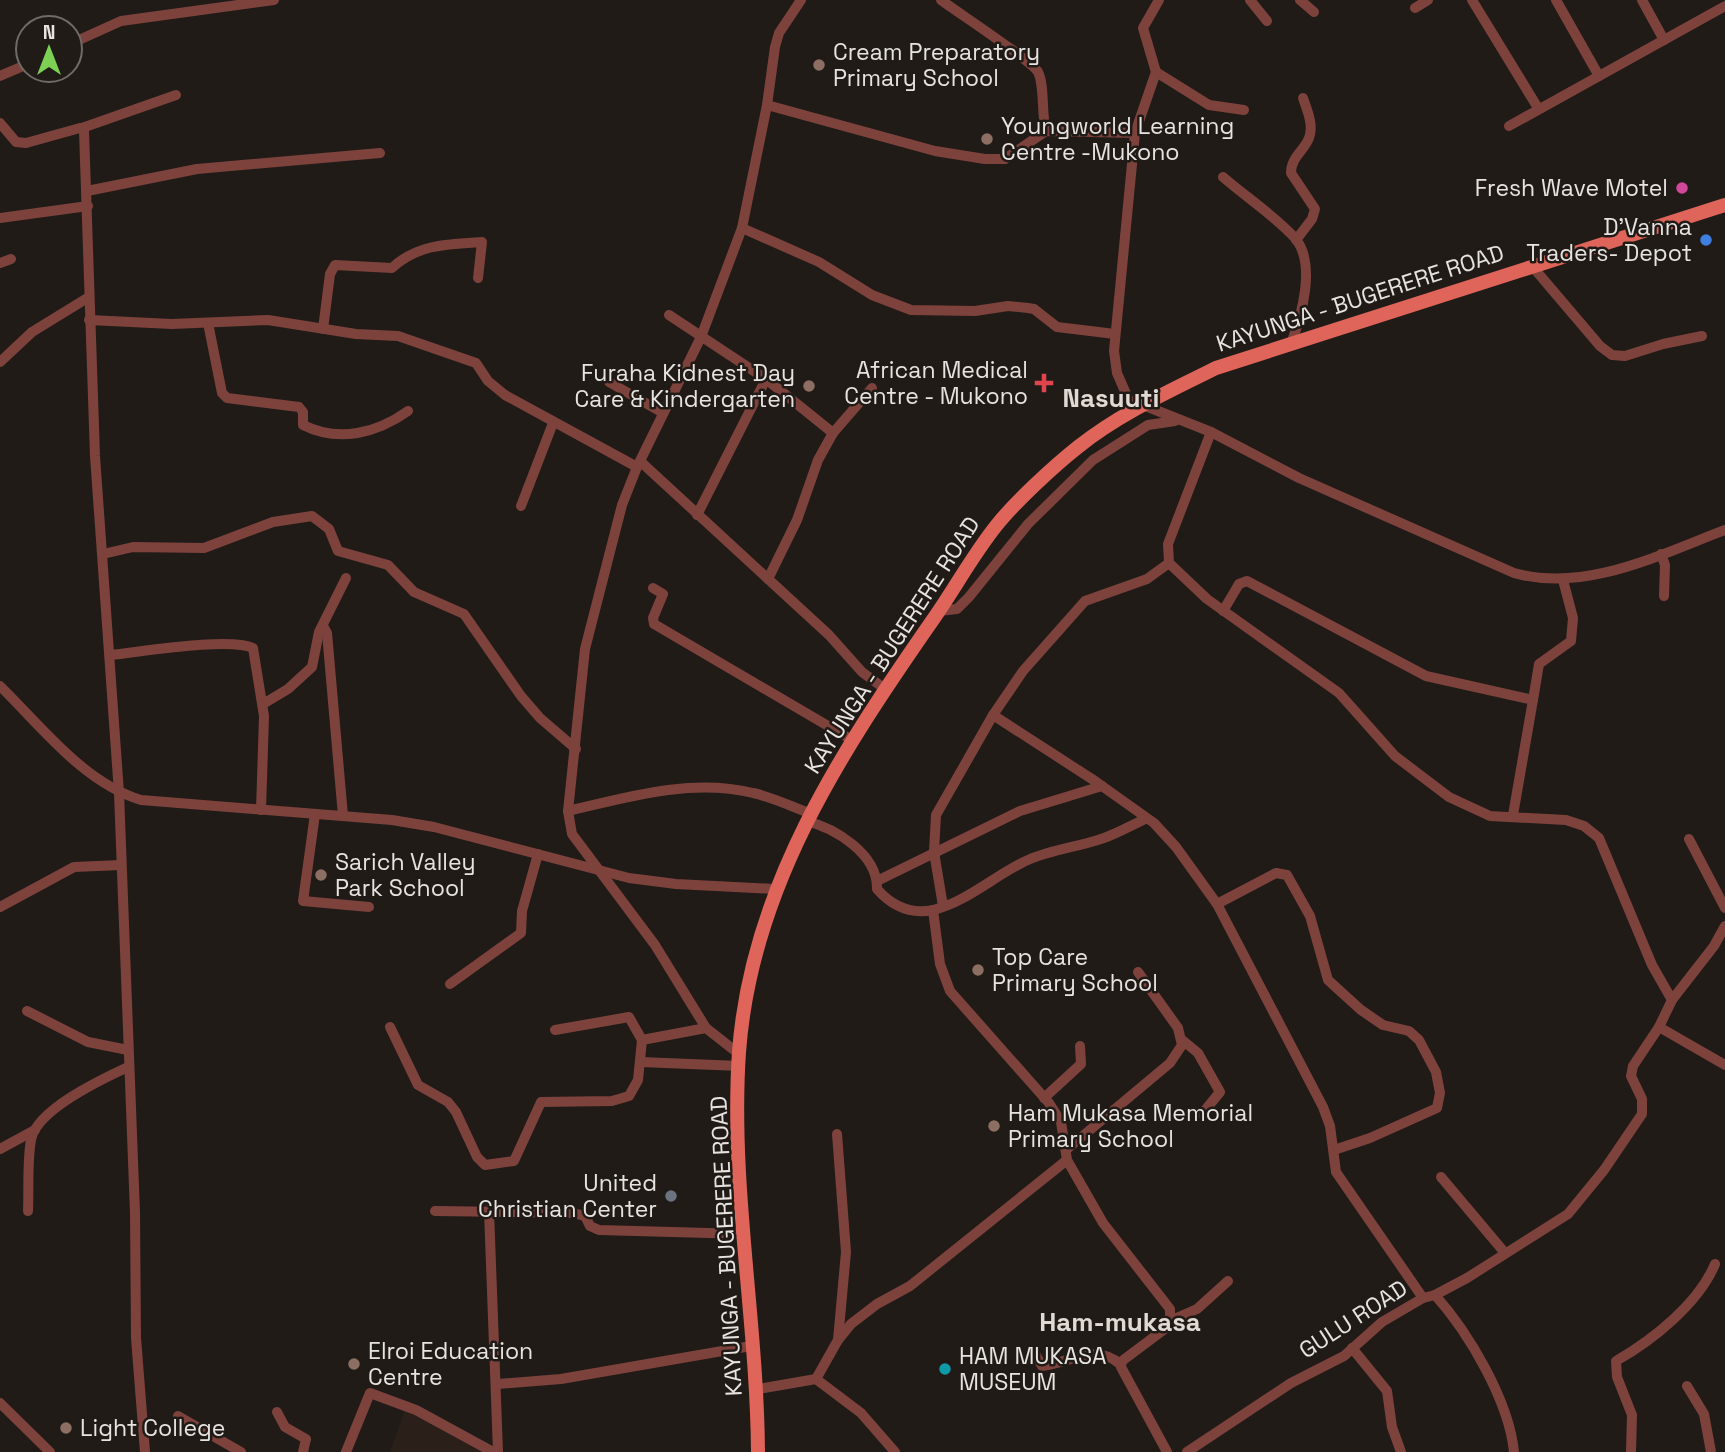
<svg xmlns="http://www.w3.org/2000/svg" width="1725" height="1452" font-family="'Space Grotesk',sans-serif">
<rect width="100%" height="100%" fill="#201b17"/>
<polygon fill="#2b2019" points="405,1410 486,1452 390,1452"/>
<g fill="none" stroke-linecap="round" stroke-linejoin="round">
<g stroke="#7d423c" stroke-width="10">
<path d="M941,0C957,12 1032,61 1038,72C1045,86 1041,113 1046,131"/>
<polyline points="1250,0 1267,21"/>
<polyline points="1300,0 1314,12"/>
<polyline points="1472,0 1538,108"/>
<polyline points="1556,0 1599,76"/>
<polyline points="1642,0 1664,40"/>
<polyline points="1415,8 1428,0"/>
<polyline points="70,44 121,21 274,0"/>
<polyline points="1156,72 1209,105 1244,110"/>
<polyline points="0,76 28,64"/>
<polyline points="767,105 935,151 985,159 1005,159 1046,131 1135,133"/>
<polyline points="0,123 16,142 26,143 80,128 84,131 95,456 119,793 135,1213 136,1338 145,1452"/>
<polyline points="1509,126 1725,6"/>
<polyline points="82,128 176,95"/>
<path d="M1223,177C1246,197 1275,216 1295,238C1317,264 1301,317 1291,344"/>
<polyline points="87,191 197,169 380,153"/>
<polyline points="0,218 88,206"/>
<polyline points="742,228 819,262 872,295 911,310 975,311 1008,306 1028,308 1034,309 1057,327 1115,334"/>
<path d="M1296,240L1312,219L1315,209L1291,173C1291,157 1304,151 1309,138C1314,125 1307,110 1303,98"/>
<polyline points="0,263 11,259"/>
<polyline points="1532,266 1600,346 1612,355 1625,356 1663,344 1702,336"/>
<polyline points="669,315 766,379 833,433 818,460 797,520 768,579"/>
<polyline points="89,320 172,324 268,320 356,334 398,336 476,363 488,381 505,395 637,467"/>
<path d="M208,323L222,393L227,398L299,407L303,412V425C339,443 377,433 408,411"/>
<path d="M323,329L330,274L335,265L392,268C417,244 449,244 482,242L478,278"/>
<polyline points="0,362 32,332 89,297"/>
<polyline points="609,382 663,413"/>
<path d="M1143,405L1211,432L1299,478L1514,573C1585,593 1659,555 1725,530"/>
<polyline points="1134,412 1117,373 1114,351 1135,133 1156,72 1143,28 1159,0"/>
<polyline points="1211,432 1168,544 1169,563 1207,599 1339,693 1395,756 1449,797 1490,816 1566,820 1584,826 1599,838 1652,965 1672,1000"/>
<polyline points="833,433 872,388"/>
<polyline points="641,462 829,635 862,672 885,689"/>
<polyline points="521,506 553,423"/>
<polyline points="697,515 766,379"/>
<polyline points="103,554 133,547 204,548 273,522 312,516 329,529 338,551 388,565 414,592 464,614 521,696 540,718 576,749"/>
<polyline points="1661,554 1665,565 1664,596"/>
<polyline points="653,588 663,594 653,618 654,624 852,740"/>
<polyline points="939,611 957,609 969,597 1028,524 1093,460 1148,425 1175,421"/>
<polyline points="1223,611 1239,584 1247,581 1426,676 1533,700 1513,815"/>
<polyline points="323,626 327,633 343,816"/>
<path d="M111,655C141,652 229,637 253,648L264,716L261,810"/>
<path d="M0,686C42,727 84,783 141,800L392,820L434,827L629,878L676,884L775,889"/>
<polyline points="1533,700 1539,664 1571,641 1573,618 1563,580"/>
<polyline points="263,704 288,689 312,667 319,632 346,578"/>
<polyline points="993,715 1095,781 1154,823 1176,847 1217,904 1323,1107 1330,1126 1336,1172 1423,1298"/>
<path d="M568,811C628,797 691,778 753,793C772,797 790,806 809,813"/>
<polyline points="315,814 303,901 369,907"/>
<path d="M806,821C835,828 878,854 877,889C926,945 981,880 1028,860C1051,850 1077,847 1101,839C1116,834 1130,826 1145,819"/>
<polyline points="1689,839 1725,908"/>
<polyline points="877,881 1020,811 1102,786"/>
<polyline points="1217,904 1276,873 1287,875 1310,916 1328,980 1361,1010 1383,1025 1409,1031 1419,1040 1436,1072 1440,1093 1437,1108 1370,1138 1334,1150"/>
<polyline points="943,906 934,852 936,815 993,715 1023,671 1085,601 1147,579 1169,563"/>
<polyline points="0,907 74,867 121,865"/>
<polyline points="933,910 940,964 950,991 1049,1103 1061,1122 1067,1160 1103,1223 1170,1309 1170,1325 1122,1361 1121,1367 1167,1452"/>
<polyline points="450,984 521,933 522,911 538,854"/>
<polyline points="27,1011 88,1042 128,1050"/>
<polyline points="390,1027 418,1085 448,1102 456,1112 477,1157 485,1165 514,1161 541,1102 612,1101 629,1096 638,1080 642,1040 706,1028 739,1054"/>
<polyline points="1659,1027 1725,1065"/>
<polyline points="706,1028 655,945 572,834 568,811 585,649 622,505 637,467 701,337 742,228 767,105 775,47 779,33 801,0"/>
<polyline points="555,1030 629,1017 642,1040"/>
<polyline points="1181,1039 1198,1053 1220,1092 1202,1114"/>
<polyline points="640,1062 740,1066"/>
<polyline points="1044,1098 1081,1064 1080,1046"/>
<polyline points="837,1134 846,1252 838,1340"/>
<polyline points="0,1149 35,1130"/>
<polyline points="1066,1150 1170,1063 1182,1045 1178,1028 1138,972"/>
<polyline points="1441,1177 1505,1253"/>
<path d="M28,1211C29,1188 27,1162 31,1140C36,1110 102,1079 128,1067"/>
<polyline points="435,1211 573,1213 585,1216 590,1226 599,1230 745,1234"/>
<polyline points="489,1211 498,1452"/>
<path d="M1435,1295C1469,1333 1509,1401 1514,1452"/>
<polyline points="1172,1320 1197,1309 1228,1281"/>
<polyline points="1352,1348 1387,1391 1392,1427 1401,1452"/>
<path d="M1033,1350L1042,1366C1070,1363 1096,1342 1121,1365"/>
<polyline points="816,1379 861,1413 895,1452"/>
<polyline points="498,1384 561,1379 751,1346"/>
<polyline points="1687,1386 1704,1414 1711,1452"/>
<polyline points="758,1389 816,1379 838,1340 851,1324 877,1304 910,1286 1067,1160"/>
<polyline points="0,1403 50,1452"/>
<polyline points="277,1412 285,1427 306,1439 303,1452"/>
<polyline points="178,1416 241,1452"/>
<polyline points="346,1452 370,1393 416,1410 493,1452"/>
<polyline points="1187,1452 1291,1383 1344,1356 1382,1322 1423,1298 1435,1295 1467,1278 1568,1214 1604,1170 1642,1114 1642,1099 1631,1076 1633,1066 1659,1027 1672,1000 1714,946 1725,926"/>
<path d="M1631,1452L1632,1415L1617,1377L1616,1361C1653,1340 1699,1303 1715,1264"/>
</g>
<path stroke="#df645a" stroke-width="14" d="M758,1452C757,1319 730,1185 739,1052C751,888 841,752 932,621C954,590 972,556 996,526C1015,502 1054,466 1078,447C1119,414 1170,391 1216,368L1725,205"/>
</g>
<g fill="#8d6e63" stroke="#201b17" stroke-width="2.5">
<circle cx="819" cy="65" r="7"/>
<circle cx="987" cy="139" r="7"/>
<circle cx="809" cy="386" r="7"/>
<circle cx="321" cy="875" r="7"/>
<circle cx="978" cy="970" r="7"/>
<circle cx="994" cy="1126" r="7"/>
<circle cx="354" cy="1364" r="7"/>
<circle cx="66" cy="1428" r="7"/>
</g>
<circle fill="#d1479c" stroke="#201b17" stroke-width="2.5" cx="1682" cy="188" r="7"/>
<circle fill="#3f7fe0" stroke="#201b17" stroke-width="2.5" cx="1706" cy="240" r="7"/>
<path fill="#e0444e" stroke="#201b17" stroke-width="2.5" d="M1040.5 372.5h7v7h7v7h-7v7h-7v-7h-7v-7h7z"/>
<circle fill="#6b7280" stroke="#201b17" stroke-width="2.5" cx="671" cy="1196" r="7"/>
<circle fill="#0f9aa8" stroke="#201b17" stroke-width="2.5" cx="945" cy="1369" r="7"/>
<g text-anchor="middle" stroke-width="5" stroke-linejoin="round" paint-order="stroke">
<g font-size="23" fill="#e7e3e0" stroke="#201b17" text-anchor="start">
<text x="833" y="60">Cream Preparatory<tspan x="833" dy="26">Primary School</tspan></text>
<text x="1001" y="134">Youngworld Learning<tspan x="1001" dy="26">Centre -Mukono</tspan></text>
<text x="1668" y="196" text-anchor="end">Fresh Wave Motel</text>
<text x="1692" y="235" text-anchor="end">D'Vanna<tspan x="1692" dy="26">Traders- Depot</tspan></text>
<text x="1028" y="378" text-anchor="end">African Medical<tspan x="1028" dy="26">Centre - Mukono</tspan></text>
<text x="795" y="381" text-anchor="end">Furaha Kidnest Day<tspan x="795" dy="26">Care &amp; Kindergarten</tspan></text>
<text x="335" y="870">Sarich Valley<tspan x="335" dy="26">Park School</tspan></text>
<text x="992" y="965">Top Care<tspan x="992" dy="26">Primary School</tspan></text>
<text x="1008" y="1121">Ham Mukasa Memorial<tspan x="1008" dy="26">Primary School</tspan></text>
<text x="657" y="1191" text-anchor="end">United<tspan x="657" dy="26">Christian Center</tspan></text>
<text x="368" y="1359">Elroi Education<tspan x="368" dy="26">Centre</tspan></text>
<text x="959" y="1364">HAM MUKASA<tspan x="959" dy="26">MUSEUM</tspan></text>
<text x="80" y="1436">Light College</text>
</g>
<g font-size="23" fill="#e7e3e0" stroke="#201b17">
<text transform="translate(1360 298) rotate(-18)" y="8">KAYUNGA - BUGERERE ROAD</text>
<text transform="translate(892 645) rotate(-57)" y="8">KAYUNGA - BUGERERE ROAD</text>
<text transform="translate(726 1246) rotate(-93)" y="8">KAYUNGA - BUGERERE ROAD</text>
<text transform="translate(1353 1319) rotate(-33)" y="8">GULU ROAD</text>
</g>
<g font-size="26" font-weight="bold" fill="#e1d9d4" stroke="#201b17">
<text x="1111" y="407">Nasuuti</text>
<text x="1120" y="1331">Ham-mukasa</text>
</g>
</g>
<g transform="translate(49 49)"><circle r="33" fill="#201b17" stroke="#706b67" stroke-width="2"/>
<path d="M0-5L12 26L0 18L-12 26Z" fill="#7cd155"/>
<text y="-10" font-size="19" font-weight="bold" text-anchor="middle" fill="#e7e3e0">N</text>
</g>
</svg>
